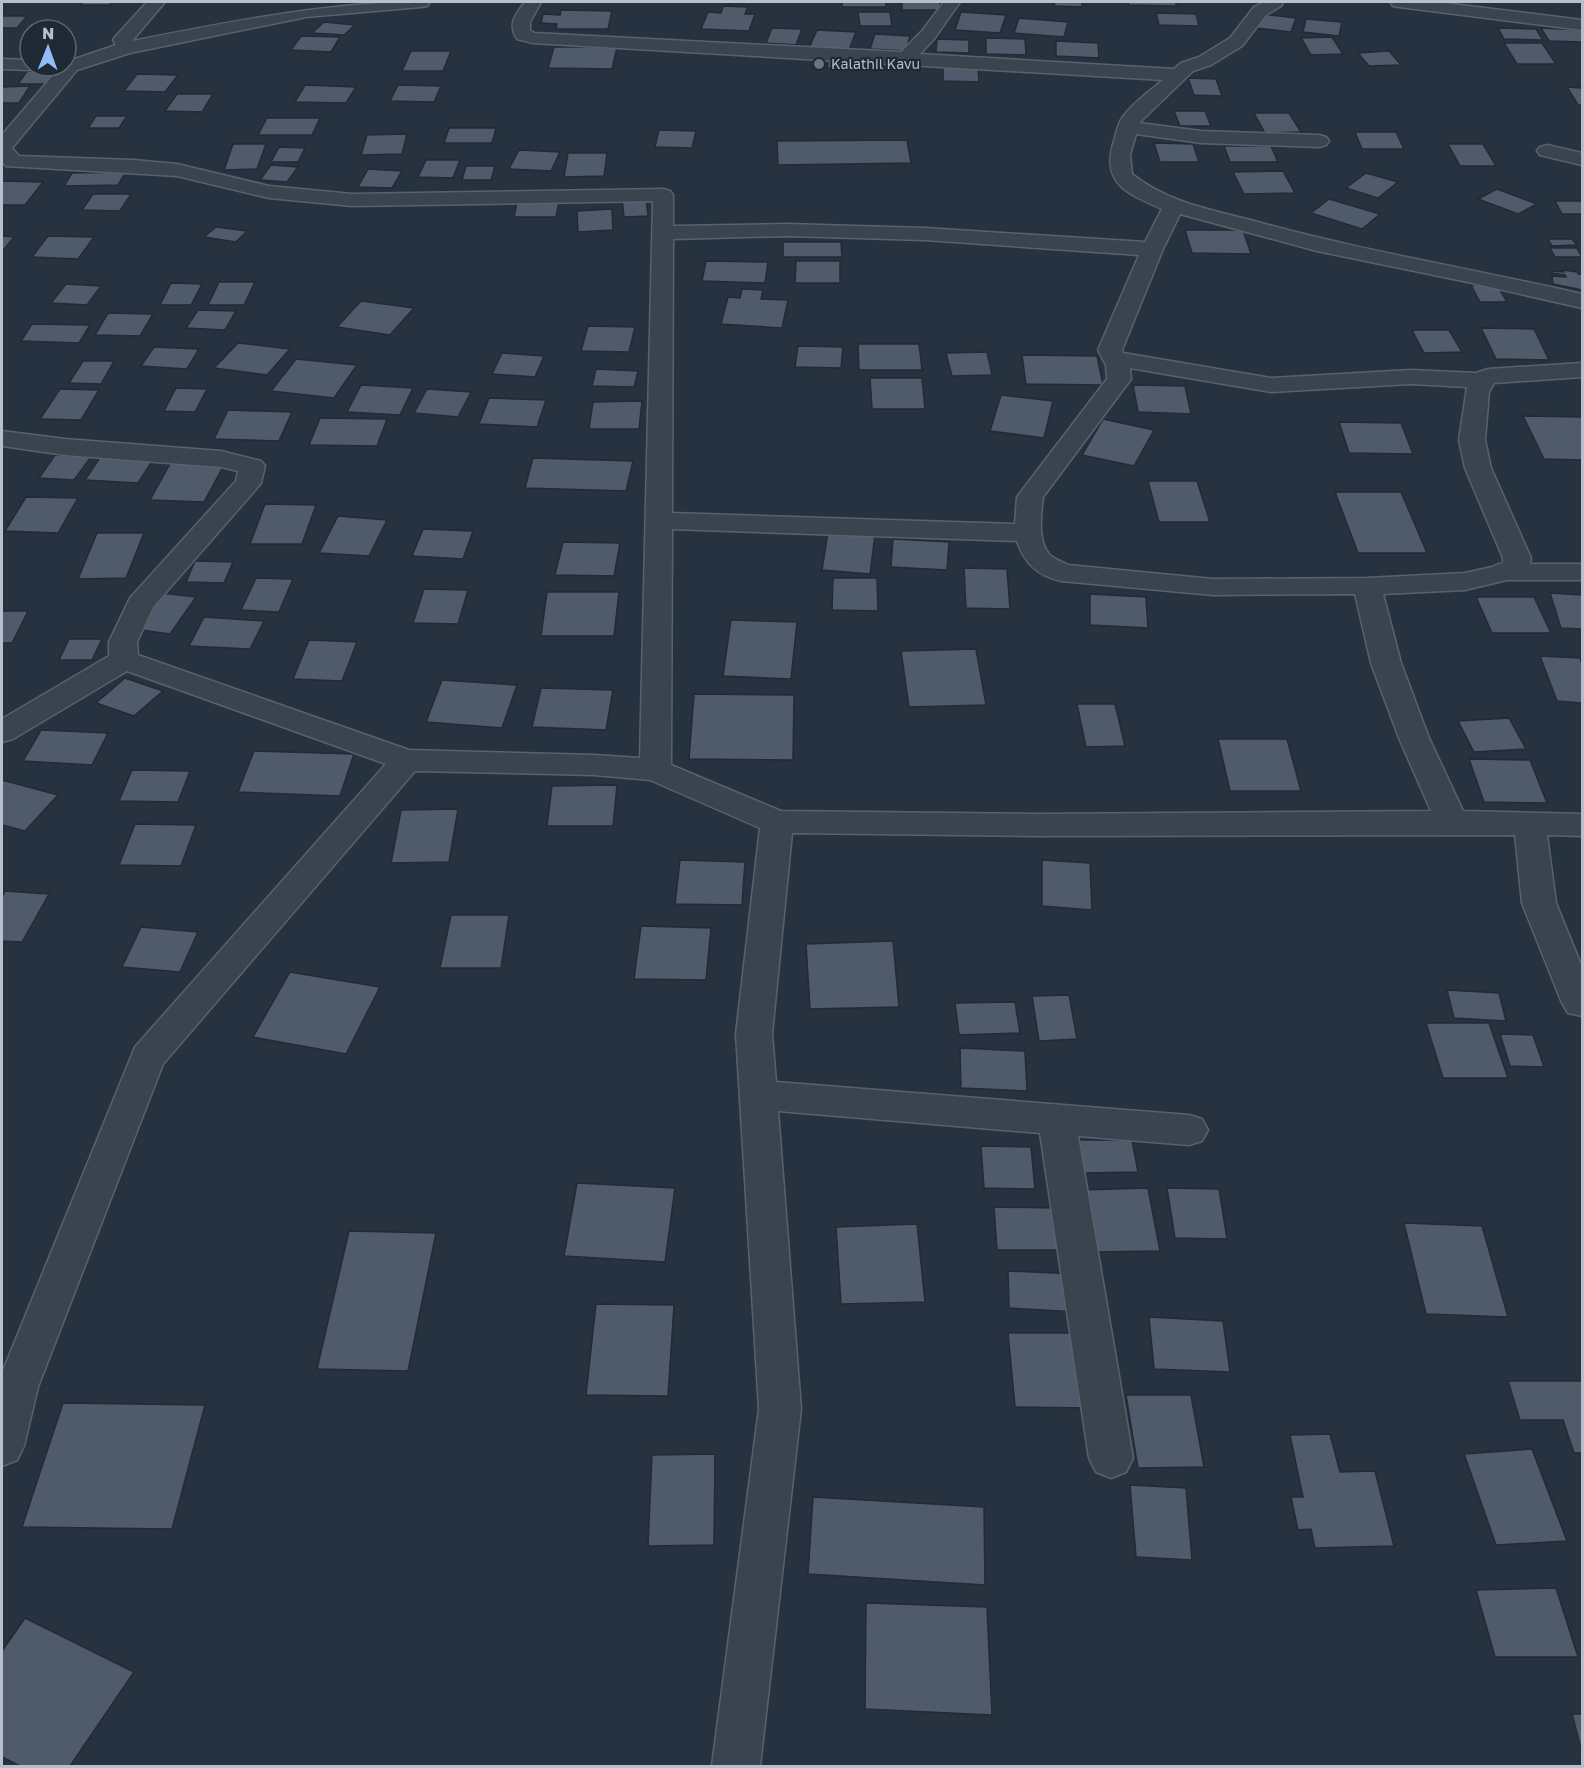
<svg xmlns="http://www.w3.org/2000/svg" width="1584" height="1768" font-family="'Golos Text',sans-serif">
<rect width="100%" height="100%" fill="#26323f"/>
<g fill="#4f5b6a" stroke="#212b36" stroke-width="1.5">
<polygon points="83,2 112,2 110,5 80,5"/>
<rect x="842" y="2" width="44" height="5"/>
<polygon points="902,2 940,2 941,10 902,10"/>
<polygon points="1054,2 1082,2 1082,7 1055,6"/>
<polygon points="1128,2 1175,2 1177,6 1129,5"/>
<polygon points="723,6 748,7 745,14 755,14 749,31 701,29 708,12 721,13"/>
<polygon points="561,10 612,11 608,29 556,29 557,24 541,23 543,14 560,15"/>
<polygon points="858,12 890,12 892,26 860,26"/>
<polygon points="961,12 1006,15 1000,33 955,30"/>
<polygon points="1156,13 1196,14 1199,26 1159,25"/>
<polygon points="1262,14 1296,18 1291,32 1256,28"/>
<polygon points="2,16 27,16 17,28 2,28"/>
<polygon points="1019,18 1068,22 1064,37 1014,33"/>
<polygon points="1306,19 1342,22 1339,36 1303,32"/>
<polygon points="324,22 355,25 344,35 312,33"/>
<polygon points="772,28 802,29 796,45 766,43"/>
<polygon points="1498,28 1536,29 1543,40 1504,39"/>
<polygon points="1541,28 1582,30 1582,42 1549,41"/>
<polygon points="817,30 856,32 849,50 809,48"/>
<polygon points="875,34 910,36 906,51 870,49"/>
<polygon points="301,36 340,37 331,52 291,50"/>
<polygon points="1332,37 1343,54 1311,55 1301,38"/>
<polygon points="986,38 1025,39 1026,55 986,54"/>
<polygon points="937,39 969,40 969,53 936,52"/>
<polygon points="1056,41 1098,43 1099,58 1056,56"/>
<polygon points="1504,43 1542,43 1556,64 1517,64"/>
<polygon points="554,47 617,47 612,69 548,68"/>
<polygon points="411,51 451,51 443,71 402,71"/>
<polygon points="1389,51 1401,65 1369,66 1358,53"/>
<polygon points="829,59 871,61 869,70 827,68"/>
<polygon points="943,67 978,68 979,82 943,81"/>
<polygon points="27,71 57,71 48,84 18,84"/>
<polygon points="137,74 178,75 165,92 124,91"/>
<polygon points="1188,78 1216,79 1222,96 1194,95"/>
<polygon points="305,85 356,87 346,103 295,102"/>
<polygon points="398,85 441,86 434,102 390,101"/>
<polygon points="30,86 19,103 2,103 2,87"/>
<polygon points="1567,87 1582,88 1582,105 1578,105"/>
<polygon points="177,94 213,94 202,112 165,111"/>
<polygon points="1174,111 1205,111 1211,126 1180,126"/>
<polygon points="1254,113 1289,113 1301,132 1265,133"/>
<polygon points="96,116 127,116 119,128 88,128"/>
<polygon points="267,118 320,118 312,135 258,135"/>
<polygon points="449,128 496,128 492,143 444,143"/>
<polygon points="659,130 696,131 692,148 655,147"/>
<polygon points="1355,132 1396,132 1404,149 1362,149"/>
<polygon points="407,134 402,154 361,155 367,135"/>
<polygon points="907,140 911,163 778,165 777,141"/>
<polygon points="1154,143 1193,144 1199,162 1160,162"/>
<polygon points="233,144 266,144 257,169 224,170"/>
<polygon points="1448,144 1483,144 1496,166 1460,166"/>
<polygon points="1224,146 1271,146 1278,162 1230,162"/>
<polygon points="279,147 305,148 298,162 271,162"/>
<polygon points="519,150 560,152 551,171 509,169"/>
<polygon points="568,153 607,153 604,176 564,177"/>
<polygon points="426,160 460,160 453,178 418,177"/>
<polygon points="271,165 298,167 287,182 260,180"/>
<polygon points="466,166 495,166 491,180 462,180"/>
<polygon points="368,169 402,171 392,188 358,187"/>
<polygon points="1283,171 1295,193 1244,194 1233,172"/>
<polygon points="126,172 118,185 64,186 72,173"/>
<polygon points="1366,173 1398,182 1378,198 1346,188"/>
<polygon points="2,181 43,182 25,205 2,205"/>
<polygon points="1497,189 1537,204 1518,214 1478,199"/>
<polygon points="93,194 131,194 120,211 82,210"/>
<polygon points="646,198 648,216 624,217 622,199"/>
<polygon points="1329,199 1380,214 1362,229 1311,213"/>
<polygon points="1555,201 1582,201 1582,214 1562,214"/>
<polygon points="517,202 559,202 556,217 514,217"/>
<polygon points="612,209 613,230 578,232 577,211"/>
<polygon points="216,227 247,231 236,242 204,237"/>
<polygon points="1185,230 1243,230 1251,254 1192,253"/>
<polygon points="2,236 14,237 2,252"/>
<polygon points="48,236 94,237 78,259 32,257"/>
<polygon points="1548,239 1572,239 1577,245 1552,246"/>
<polygon points="783,242 841,242 842,257 783,257"/>
<polygon points="1550,248 1577,248 1582,257 1555,257"/>
<polygon points="706,261 768,262 765,283 702,281"/>
<polygon points="796,261 840,261 840,283 795,283"/>
<polygon points="1563,270 1578,272 1578,274 1582,274 1582,290 1553,284 1552,276 1566,277 1565,275 1552,273 1552,271 1564,272"/>
<polygon points="219,282 255,282 244,305 208,305"/>
<polygon points="171,283 202,284 191,305 160,305"/>
<polygon points="66,284 101,286 87,305 51,303"/>
<polygon points="1471,285 1497,285 1507,302 1480,302"/>
<polygon points="742,289 763,290 761,299 788,300 782,328 721,324 728,297 740,298"/>
<polygon points="361,301 414,308 390,335 337,327"/>
<polygon points="198,310 236,311 225,330 186,328"/>
<polygon points="108,313 153,314 140,336 95,335"/>
<polygon points="32,324 90,325 79,343 21,341"/>
<polygon points="588,326 635,327 629,352 581,351"/>
<polygon points="1481,328 1534,329 1549,360 1496,359"/>
<polygon points="1412,330 1449,330 1462,352 1424,353"/>
<polygon points="238,343 290,349 267,375 214,368"/>
<polygon points="858,344 919,344 922,370 859,370"/>
<polygon points="798,346 843,347 841,368 795,367"/>
<polygon points="154,347 199,349 187,369 141,366"/>
<polygon points="987,352 992,375 952,376 946,353"/>
<polygon points="502,353 544,356 535,377 492,374"/>
<polygon points="1022,355 1097,356 1103,385 1026,384"/>
<polygon points="296,359 357,365 334,398 271,391"/>
<polygon points="83,361 114,361 101,384 69,383"/>
<polygon points="596,369 638,371 634,387 592,386"/>
<polygon points="870,378 922,378 925,409 872,409"/>
<polygon points="361,385 413,388 400,415 347,412"/>
<polygon points="1133,385 1185,386 1191,414 1138,412"/>
<polygon points="176,388 207,389 195,412 164,411"/>
<polygon points="60,389 99,390 81,420 40,419"/>
<polygon points="427,389 471,392 458,417 414,413"/>
<polygon points="1001,395 1053,401 1044,438 990,431"/>
<polygon points="489,398 546,400 537,427 479,424"/>
<polygon points="642,401 639,429 589,429 593,402"/>
<polygon points="228,410 292,412 279,441 214,439"/>
<polygon points="1523,416 1582,417 1582,460 1544,459"/>
<polygon points="320,418 387,419 377,446 309,445"/>
<polygon points="1103,419 1154,430 1134,466 1082,455"/>
<polygon points="1339,422 1401,423 1413,454 1349,453"/>
<polygon points="55,455 91,457 74,480 39,478"/>
<polygon points="101,456 153,460 138,483 85,480"/>
<polygon points="533,458 633,461 626,491 525,488"/>
<polygon points="171,462 224,465 204,502 150,500"/>
<polygon points="1148,481 1197,481 1210,522 1159,522"/>
<polygon points="1335,492 1401,492 1427,553 1358,553"/>
<polygon points="26,497 78,498 58,533 5,531"/>
<polygon points="265,504 316,505 302,544 250,544"/>
<polygon points="338,516 387,520 369,556 319,553"/>
<polygon points="423,529 473,531 463,559 412,556"/>
<polygon points="828,532 875,535 870,574 822,570"/>
<polygon points="97,533 144,533 126,578 78,579"/>
<polygon points="893,539 949,542 947,570 891,567"/>
<polygon points="563,542 620,543 614,576 555,575"/>
<polygon points="195,561 233,562 224,583 186,582"/>
<polygon points="964,568 1007,569 1010,609 966,608"/>
<polygon points="256,578 293,579 279,612 241,610"/>
<polygon points="833,578 877,578 878,611 832,610"/>
<polygon points="424,589 468,590 458,624 413,623"/>
<polygon points="547,592 619,592 614,636 541,636"/>
<polygon points="161,593 196,597 170,634 134,629"/>
<polygon points="1550,593 1582,595 1582,629 1561,628"/>
<polygon points="1090,594 1146,597 1148,628 1090,625"/>
<polygon points="1476,597 1534,597 1551,633 1492,633"/>
<polygon points="2,611 28,611 12,643 2,643"/>
<polygon points="204,617 264,621 250,649 189,646"/>
<polygon points="731,620 797,622 791,679 723,676"/>
<polygon points="69,639 102,639 92,660 59,660"/>
<polygon points="309,640 357,642 342,681 293,679"/>
<polygon points="976,649 986,705 909,707 901,651"/>
<polygon points="1540,656 1580,658 1582,664 1582,703 1557,701"/>
<polygon points="125,678 163,691 134,716 96,703"/>
<polygon points="442,680 517,685 502,728 426,722"/>
<polygon points="541,688 613,690 606,730 532,727"/>
<polygon points="694,694 794,695 793,760 689,759"/>
<polygon points="1077,704 1115,704 1125,746 1086,747"/>
<polygon points="1509,718 1526,749 1474,752 1458,721"/>
<polygon points="41,730 108,733 92,765 23,761"/>
<polygon points="1218,739 1287,739 1301,791 1230,791"/>
<polygon points="254,751 354,754 340,796 238,792"/>
<polygon points="1469,759 1530,760 1547,803 1484,802"/>
<polygon points="132,770 190,771 178,802 119,801"/>
<polygon points="2,780 58,795 25,831 2,825"/>
<polygon points="617,785 613,826 547,826 552,786"/>
<polygon points="458,809 449,862 391,863 401,810"/>
<polygon points="135,824 196,825 181,866 119,865"/>
<polygon points="680,860 745,862 742,905 675,904"/>
<polygon points="1042,860 1090,863 1092,910 1042,906"/>
<polygon points="5,891 49,894 22,942 2,941 2,897"/>
<polygon points="451,915 509,915 501,968 440,968"/>
<polygon points="641,926 711,928 706,980 634,979"/>
<polygon points="141,927 198,932 180,972 122,967"/>
<polygon points="893,941 899,1007 810,1009 806,944"/>
<polygon points="290,972 380,987 346,1054 253,1037"/>
<polygon points="1447,990 1499,993 1506,1021 1454,1018"/>
<polygon points="1069,995 1077,1039 1039,1041 1032,996"/>
<polygon points="1015,1002 1020,1033 959,1035 955,1003"/>
<polygon points="1426,1023 1489,1023 1508,1078 1443,1078"/>
<polygon points="1500,1034 1533,1035 1544,1067 1510,1066"/>
<polygon points="960,1048 1025,1051 1027,1091 961,1088"/>
<polygon points="1079,1140 1132,1140 1138,1172 1083,1173"/>
<polygon points="981,1146 1031,1147 1035,1189 984,1188"/>
<polygon points="577,1183 675,1188 665,1262 564,1256"/>
<polygon points="1148,1188 1160,1251 1091,1252 1081,1190"/>
<polygon points="1167,1188 1219,1189 1227,1239 1175,1238"/>
<polygon points="994,1207 1055,1208 1060,1250 997,1250"/>
<polygon points="1404,1223 1482,1226 1508,1317 1426,1314"/>
<polygon points="917,1224 925,1302 841,1304 836,1227"/>
<polygon points="349,1231 436,1233 408,1371 317,1369"/>
<polygon points="1008,1271 1076,1274 1078,1312 1009,1308"/>
<polygon points="596,1304 674,1305 668,1396 586,1395"/>
<polygon points="1149,1317 1223,1321 1230,1372 1154,1369"/>
<polygon points="1008,1333 1079,1333 1089,1408 1015,1407"/>
<polygon points="1508,1381 1582,1381 1582,1453 1574,1453 1563,1420 1520,1420"/>
<polygon points="1126,1395 1191,1395 1204,1467 1138,1468"/>
<polygon points="63,1403 205,1405 172,1529 22,1527"/>
<polygon points="1330,1434 1340,1472 1375,1471 1394,1546 1315,1548 1311,1529 1298,1530 1291,1497 1303,1497 1290,1435"/>
<polygon points="1532,1449 1567,1541 1496,1545 1464,1454"/>
<polygon points="715,1454 714,1545 648,1546 652,1455"/>
<polygon points="1130,1485 1186,1488 1192,1560 1136,1557"/>
<polygon points="813,1497 984,1507 985,1585 808,1574"/>
<polygon points="1556,1588 1578,1657 1495,1657 1476,1590"/>
<polygon points="866,1603 987,1607 992,1715 865,1709"/>
<polygon points="25,1618 134,1672 70,1766 20,1766 2,1757 2,1651"/>
<polygon points="1572,1714 1582,1714 1582,1752"/>
</g>
<g fill="none" stroke-linecap="round" stroke-linejoin="round">
<defs>
<g id="street">
<path d="M147,2H165L132,41C224,23 336,0 430,2L427,6L421,7L306,17L130,53L77,70L12,148L19,156L134,160L177,164L269,186L352,194L663,189L670,191L673,195V226L787,224L925,228L1145,242L1162,209C1131,195 1101,185 1113,144C1116,136 1117,125 1122,118C1131,104 1150,91 1163,80L533,43L517,39C507,24 516,14 525,2H541L530,22V30L534,33L901,52L922,31L944,2H960L934,39L920,54L1174,69L1181,63L1199,57L1230,38L1254,7L1264,2H1283L1281,6L1266,15L1242,46L1211,65L1193,71L1139,123L1201,131L1319,135L1326,137L1329,141L1326,145L1319,147L1201,143L1136,134L1130,155L1132,174C1166,202 1212,210 1254,221C1362,251 1473,269 1582,294V308L1463,281L1317,251L1180,214L1163,249L1122,350L1123,353L1271,378L1411,370L1476,373L1488,369L1582,363V377L1494,383L1489,392L1485,440L1491,468L1531,558L1530,564H1582V580H1507L1465,590L1383,594L1401,663L1429,738L1463,811L1582,814V836L1547,835L1556,903L1582,967V1016L1568,1013L1562,1003L1522,903L1515,835L1038,836L792,833L772,1034L776,1082L1189,1115L1202,1119L1208,1130L1202,1141L1189,1145L1078,1136L1133,1458L1126,1472L1111,1478L1096,1472L1089,1458L1040,1133L778,1111L801,1409L760,1766H712L759,1409L736,1034L760,828L650,780L594,775L415,771L163,1064L38,1387L24,1446L17,1460L2,1466V1373L135,1047L386,764L127,671L13,739L2,742V719L109,656V642L130,598L236,481L238,471L221,467L65,455L2,446V431L65,439L221,451L261,461L265,466L261,483L257,488L153,607L137,642L138,655L409,750L594,755L640,758L653,201L352,206L269,198L177,176L6,166L2,161V135L61,66H66V62L116,45L113,40L116,36ZM787,236L925,240L1139,255L1098,350L1106,365L1107,379L1017,497L1015,524L672,513L673,239ZM1130,368L1271,392L1411,384L1467,387L1459,440L1465,468L1503,558V562L1492,567L1465,573L1367,578L1213,579L1068,565C1063,562 1054,559 1050,555C1037,541 1041,515 1043,497L1131,379ZM672,529L1017,541C1024,563 1038,576 1061,581L1213,595L1355,594L1371,663L1399,738L1431,811L1038,814L781,811L671,765Z"/>
<polygon points="1390,2 1436,2 1582,20 1582,30 1399,7 1393,6"/>
<polygon points="2,59 30,60 30,66 38,66 30,70 2,69"/>
<polygon points="1547,145 1582,153 1582,165 1540,155 1537,151 1540,147"/>
</g>
</defs>
<use href="#street" stroke="#58626d" stroke-width="3"/>
<use href="#street" fill="#3a444f" fill-rule="evenodd"/>
</g>
<circle fill="#6b7280" stroke="#1f2934" stroke-width="2" cx="819" cy="64" r="6"/>
<g text-anchor="middle" stroke-width="4.5" stroke-linejoin="round" paint-order="stroke">
<g font-size="14" fill="#b6bfca" stroke="#1f2934" text-anchor="start">
<text x="831" y="69">Kalathil Kavu</text>
</g>
</g>
<rect width="1584" height="1768" fill="none" stroke="#b6bfca" stroke-width="6"/>
<g transform="translate(48 48) rotate(1)"><circle r="28" fill="#1f2934" stroke="#5b6570" stroke-width="1.5"/>
<path d="M0-4.5L10 22L0 15L-10 22Z" fill="#8fbdf6"/>
<text y="-9" font-size="16" font-weight="bold" text-anchor="middle" fill="#b6bfca">N</text>
</g>
</svg>
